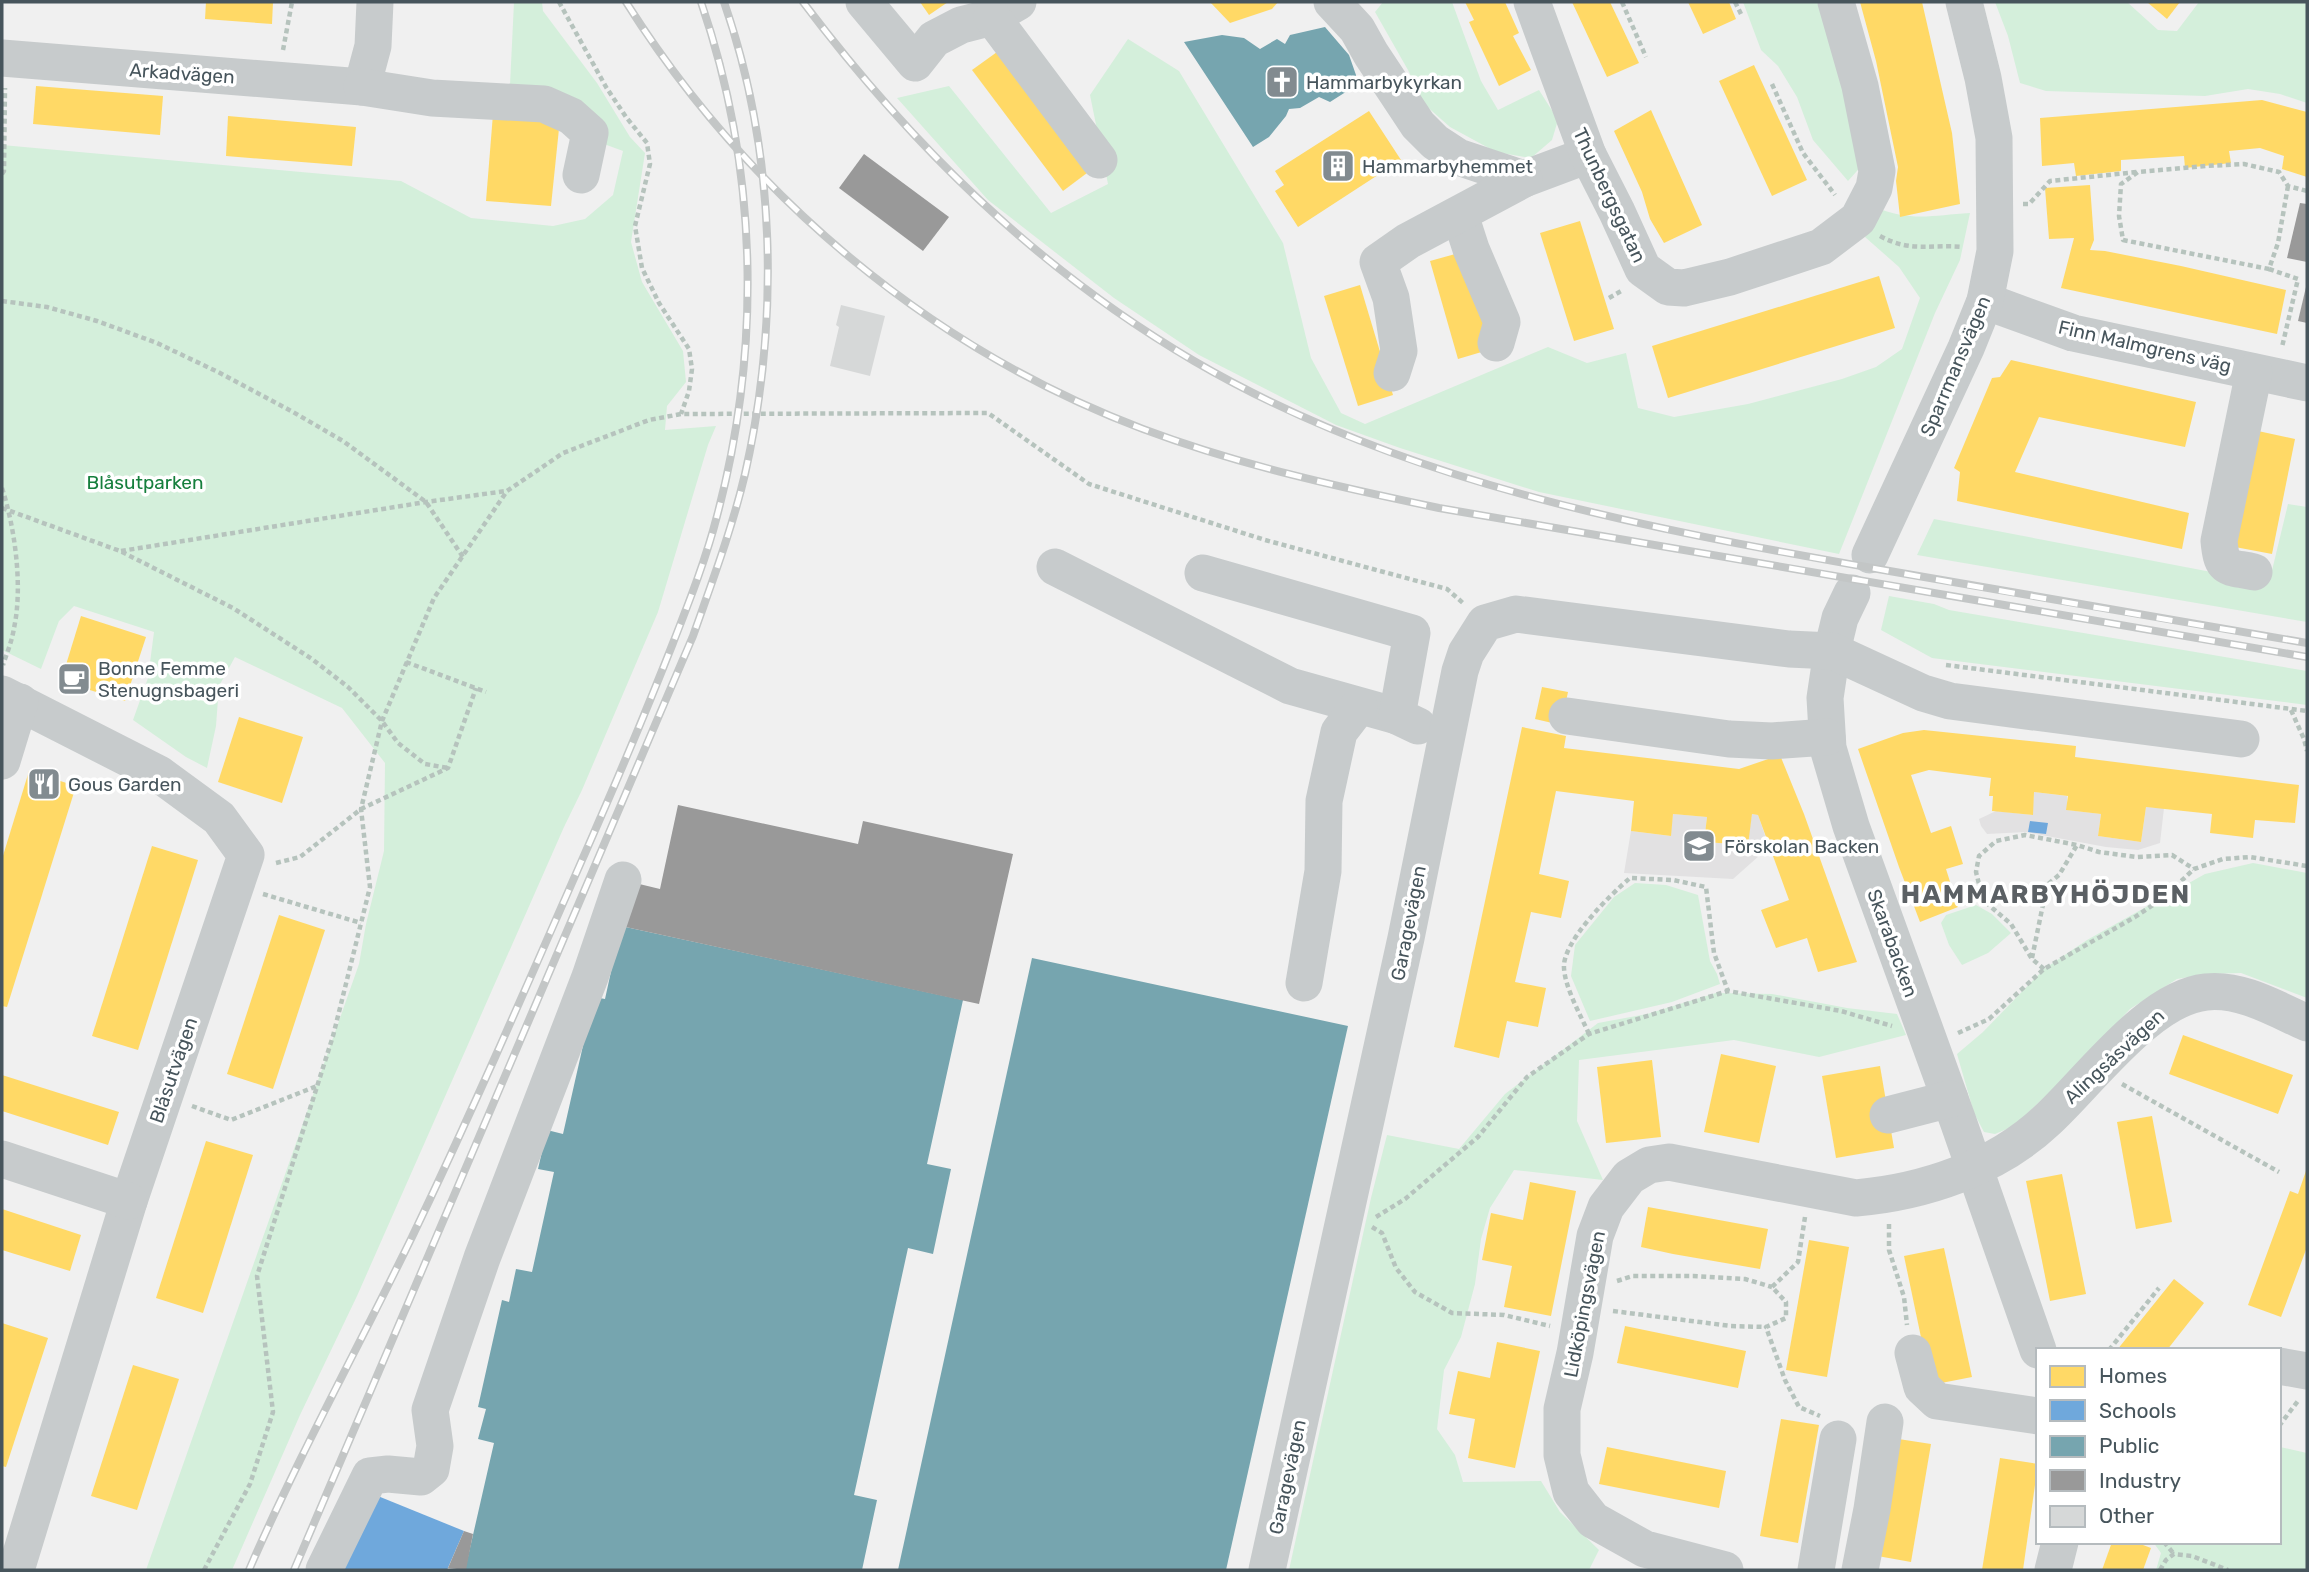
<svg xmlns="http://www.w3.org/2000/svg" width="2309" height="1572" font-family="Rubik,sans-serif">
<rect width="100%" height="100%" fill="#f0f0f0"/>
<g fill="#e2e1e2">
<polygon points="2034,792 2067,796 2067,810 2101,814 2098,836 2141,842 2146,807 2164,808 2160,843 2138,850 2106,847 2026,832 1987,834 1981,826 1979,819 1996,811 2032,815"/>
<polygon points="1673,814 1707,817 1704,842 1747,845 1752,814 1758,815 1769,847 1733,879 1624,873 1631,831 1670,836"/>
</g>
<g fill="#d4efdb">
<polygon points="514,2 542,2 543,11 597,83 630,137 645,153 631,242 642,282 683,351 686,382 667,406 665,430 716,426 708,445 658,612 582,790 564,827 357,1296 300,1415 232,1570 146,1570 359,964 366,924 384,851 385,763 342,708 235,657 219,686 216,726 207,768 186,757 133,720 148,678 154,632 74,606 59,621 41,669 2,650 2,145 401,181 471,218 553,226 585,219 613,195 623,151 604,144 510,85"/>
<polygon points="1383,2 1452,2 1481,81 1498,110 1539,90 1558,120 1552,140 1531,158 1496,152 1450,127 1424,104 1408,70 1375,12"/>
<polygon points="1743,2 1824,2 1865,162 1848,181 1813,140 1797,97 1778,66 1761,50"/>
<polygon points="1995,2 2127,2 2158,30 2177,31 2199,2 2307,2 2307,103 2280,94 2248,89 2205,96 2046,91 2020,83 2008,36"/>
<path d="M1128,39L1179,71L1283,243L1311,358L1341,413L1365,424L1548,347L1587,363L1626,353L1638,408L1674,417L1748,404L1842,379L1876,367L1902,349L1920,298L1899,267L1865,237L1877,208C1912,222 1934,215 1970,213L1960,260L1935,313L1839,554L1539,492L1400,448L1336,425L1199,355L1114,298L988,200L897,98L949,86L1051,213L1108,184L1090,95Z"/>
<polygon points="2288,504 2307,507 2307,622 1917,555 1934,519 2269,583"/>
<polygon points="1889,596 1934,604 1949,610 2307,671 2307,705 1932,658 1881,630"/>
<polygon points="2253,863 2307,873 2307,998 2241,973 2208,974 2177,979 2130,1009 2074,1069 2014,1126 1995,1134 1984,1132 1974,1113 1957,1054 1983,1032 2044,969 2087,940 2205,874"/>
<polygon points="1635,883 1666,885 1698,895 1710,961 1717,974 1720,984 1672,1002 1590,1021 1571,976 1575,945 1614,897"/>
<polygon points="1976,905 1992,914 2011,933 1988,953 1962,965 1949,945 1941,923 1946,915"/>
<polygon points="1716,993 1772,994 1847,1008 1897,1014 1906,1035 1819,1057 1734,1040 1579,1060 1577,1121 1603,1180 1514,1170 1490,1208 1481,1239 1475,1284 1461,1337 1444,1370 1437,1429 1455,1455 1463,1482 1541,1481 1560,1512 1599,1550 1589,1570 1289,1570 1371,1198 1387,1135 1459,1149 1505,1094 1598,1023 1647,1014"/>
<polygon points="2280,1447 2307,1453 2307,1570 2156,1570 2161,1553 2153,1542 2279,1542"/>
</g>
<g fill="#ffd966">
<polygon points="206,2 273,2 272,24 205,19"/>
<polygon points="920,2 948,2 929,15"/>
<polygon points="1210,2 1278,2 1272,9 1230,23"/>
<polygon points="1465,2 1505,2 1519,33 1513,36 1531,70 1499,86 1469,22 1474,20"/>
<polygon points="1572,2 1610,2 1639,63 1607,77"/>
<polygon points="1688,2 1729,2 1736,19 1703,34"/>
<polygon points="1860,2 1922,2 1952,133 1960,204 1900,217 1896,181 1898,167 1876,61"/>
<polygon points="2147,2 2180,2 2167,19"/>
<polygon points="1004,47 1095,167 1063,191 972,70"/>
<polygon points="1754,65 1807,180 1772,196 1719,81"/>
<polygon points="36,86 163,96 160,135 33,124"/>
<polygon points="2262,100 2307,112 2307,177 2282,169 2284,156 2260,148 2229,151 2231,163 2185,168 2184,156 2121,160 2121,171 2076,176 2074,163 2042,166 2040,118"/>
<polygon points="1651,110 1702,225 1664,243 1650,219 1642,192 1614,131"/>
<polygon points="1369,111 1401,160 1298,227 1275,191 1284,185 1275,171"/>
<polygon points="493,114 560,119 551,206 486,201"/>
<polygon points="228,116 356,127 352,166 226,156"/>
<polygon points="2090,185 2094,240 2090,250 2105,251 2181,266 2286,290 2277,334 2061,288 2074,238 2049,239 2045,188"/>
<polygon points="1580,221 1614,329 1574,341 1540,233"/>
<polygon points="1466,251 1495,348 1458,359 1430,261"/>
<polygon points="1879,276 1895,328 1668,398 1652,346"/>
<polygon points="1360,285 1393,395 1358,406 1324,296"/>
<polygon points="2011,360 2196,402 2185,447 2039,417 2015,472 2189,513 2182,549 1957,501 1960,472 1954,468 1992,378 2000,377"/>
<polygon points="2258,431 2295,439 2272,554 2235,547"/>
<polygon points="81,616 146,637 125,701 61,681"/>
<polygon points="1542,687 1568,692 1561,725 1535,719"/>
<polygon points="239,717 303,737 282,803 218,782"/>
<polygon points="1522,727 1566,736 1564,748 1739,769 1780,755 1804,814 1857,962 1818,972 1807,938 1776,948 1761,910 1789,900 1758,815 1752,814 1748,845 1704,842 1707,817 1673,814 1671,836 1631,831 1634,801 1556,791 1539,874 1569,881 1561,918 1531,912 1515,982 1546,988 1538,1027 1507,1021 1499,1058 1454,1047"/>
<polygon points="1924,730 2076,746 2075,757 2299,785 2295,823 2255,820 2253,838 2210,833 2212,814 2146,807 2141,842 2098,836 2101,814 2066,810 2068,796 2034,792 2033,815 1992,811 1993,796 1989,796 1991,778 1929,770 1911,775 1931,833 1951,826 1963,864 1946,869 1958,907 1920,922 1899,867 1858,749 1903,733"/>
<polygon points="29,771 76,786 7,1007 2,1006 2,859"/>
<polygon points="152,846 198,860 138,1050 92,1036"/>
<polygon points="279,915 325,930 273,1089 227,1074"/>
<polygon points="2183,1035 2293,1075 2278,1114 2169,1074"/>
<polygon points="1721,1054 1776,1066 1759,1143 1704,1132"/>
<polygon points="1652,1060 1661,1137 1606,1143 1597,1067"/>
<polygon points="1880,1066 1894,1148 1836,1158 1822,1076"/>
<polygon points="2,1075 119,1112 108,1145 2,1111"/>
<polygon points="2152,1116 2172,1222 2136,1229 2117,1122"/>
<polygon points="206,1141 253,1155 203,1313 156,1298"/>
<polygon points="2307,1168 2307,1247 2281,1317 2248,1305 2290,1191 2298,1194"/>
<polygon points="2062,1174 2086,1294 2050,1301 2026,1181"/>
<polygon points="1530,1182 1576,1191 1551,1316 1504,1307 1512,1266 1482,1260 1491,1213 1523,1220"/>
<polygon points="1648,1207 1768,1229 1760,1269 1673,1254 1641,1247"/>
<polygon points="2,1209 81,1235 70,1271 2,1250"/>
<polygon points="1809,1240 1849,1247 1827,1377 1786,1370"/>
<polygon points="1944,1248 1972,1377 1931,1385 1904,1256"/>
<polygon points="2174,1279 2204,1303 2167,1350 2117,1350"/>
<polygon points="2,1323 48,1338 6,1467 2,1466"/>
<polygon points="1625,1326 1746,1351 1738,1388 1617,1363"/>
<polygon points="1497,1342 1540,1351 1515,1468 1468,1458 1475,1419 1449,1414 1458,1371 1490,1378"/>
<polygon points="133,1365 179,1379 137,1510 91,1496"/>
<polygon points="1781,1419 1819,1425 1798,1543 1760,1536"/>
<polygon points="1892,1438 1931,1444 1911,1562 1872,1555"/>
<polygon points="1607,1447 1726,1471 1719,1508 1599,1484"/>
<polygon points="2000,1458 2038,1464 2023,1570 1982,1570"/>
<polygon points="2112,1542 2135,1542 2151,1548 2143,1570 2102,1570"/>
</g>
<g fill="#6fa8dc">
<polygon points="2030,821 2048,823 2046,834 2028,832"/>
<polygon points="368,1492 464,1531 447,1570 335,1570"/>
</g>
<g fill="#76a5af">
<polygon points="1325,27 1349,55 1356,75 1352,88 1330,102 1319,97 1300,108 1289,109 1286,116 1269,137 1253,147 1184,42 1222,35 1244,38 1260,49 1277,39 1285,44 1290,35"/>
<polygon points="621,926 963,1000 927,1164 951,1169 933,1254 908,1248 854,1495 877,1500 862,1570 465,1570 494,1443 478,1439 486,1409 478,1407 502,1300 509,1302 516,1269 532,1272 554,1172 538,1169 547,1130 563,1134 594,997 605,999"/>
<polygon points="1032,958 1348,1026 1226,1570 898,1570"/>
</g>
<g fill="#999">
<polygon points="864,154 949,217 923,251 839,188"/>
<polygon points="2300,203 2307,204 2307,262 2287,258"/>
<polygon points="2306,287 2307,287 2307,323 2298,321"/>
<polygon points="678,805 858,844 863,821 1013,854 979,1004 621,926 631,882 660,889"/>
<polygon points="464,1531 473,1534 466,1570 448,1568"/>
</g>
<polygon fill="#d6d8d8" points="841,305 885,316 870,376 830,366 839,327 836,325"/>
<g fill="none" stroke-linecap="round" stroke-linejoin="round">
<g stroke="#b6c3bd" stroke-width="4.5" stroke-dasharray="5 3.5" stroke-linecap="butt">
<polyline points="559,2 606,87 626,117 647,143 650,164 635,226 642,268 659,303 689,349 692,369 689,391 681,414"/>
<polyline points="1622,2 1646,57"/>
<polyline points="1735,2 1741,14"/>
<polyline points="283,50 292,2"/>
<polyline points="1772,84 1803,153 1835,195"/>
<polyline points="2,174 4,171 5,88"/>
<polyline points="2288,186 2278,243 2269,269 2123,240 2119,216 2121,184 2138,172 2206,166 2244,164 2279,172 2288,186 2307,191"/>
<polyline points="2023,204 2029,204 2050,181 2137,172"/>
<path d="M1880,236C1911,253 1931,244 1963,247"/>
<polyline points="2269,269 2298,279 2282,347"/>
<polyline points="1609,298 1623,290"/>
<polyline points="2,301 47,307 97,321 157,343 218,372 293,412 343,441 426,502 463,557"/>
<path d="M2,488C15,528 23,587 14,628C12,641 7,653 3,665"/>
<polyline points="2,508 120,551 233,608 312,659 348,687 382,721 398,743 425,764 448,768"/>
<polyline points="121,551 426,502 506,491"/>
<polyline points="406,662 486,692"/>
<polyline points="1946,665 2307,711"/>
<polyline points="2291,710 2304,739 2307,751"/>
<polyline points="276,863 300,857 361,809 448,768 476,688"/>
<polyline points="263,894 361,923"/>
<polyline points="2032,958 2047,885 2059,875 2077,845"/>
<polyline points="2044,969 2032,959 2011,924 1983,900 1976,872 1979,856 1996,841 2025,835 2077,845 2099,852 2137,857 2172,855 2194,869"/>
<polyline points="1958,1033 1989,1019 2044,969 2135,917 2162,899 2194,869 2223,859 2250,857 2307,866"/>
<path d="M1589,1034C1581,1016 1565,988 1564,968C1562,942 1610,895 1630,878L1673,880L1706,887L1714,953L1728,991"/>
<polyline points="2122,1084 2279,1172"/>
<polyline points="192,1106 231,1120 317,1086"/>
<polyline points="1376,1217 1405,1199 1478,1137 1527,1077 1589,1034 1728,991 1841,1011 1892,1026"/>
<polyline points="1805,1217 1798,1262 1772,1287 1786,1302 1786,1318 1766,1327 1785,1380 1799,1407 1820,1416"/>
<polyline points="1889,1224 1889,1250 1904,1297 1907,1325"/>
<polyline points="1372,1227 1382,1233 1396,1268 1415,1292 1452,1313 1504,1315 1550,1326"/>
<polyline points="1617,1281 1633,1276 1693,1276 1745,1279 1772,1287"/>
<polyline points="1613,1311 1731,1326 1766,1327"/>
<polyline points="2109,1350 2159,1288"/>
<polyline points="2279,1426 2298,1401"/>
<polyline points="2164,1542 2174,1554"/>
<polyline points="204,1570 250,1484 273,1412 257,1276 333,1036 370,887 361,809 382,721 434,598 507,491 563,453 649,420 681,414 988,413 1089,484 1265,540 1447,589 1463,603"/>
<polyline points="2160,1570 2166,1560 2174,1554 2192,1556 2228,1570"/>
</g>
<g stroke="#c7cbcc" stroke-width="37">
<polyline points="864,2 915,63 934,39 961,25 992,17 1018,2"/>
<polyline points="1332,2 1357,29 1371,54 1418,125 1435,142 1458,157 1524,179 1588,155"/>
<polyline points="1532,2 1588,155 1617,212 1643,269 1668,287 1684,288 1730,277 1821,247 1858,219 1874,188 1877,171 1860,86 1836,2"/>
<polyline points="992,17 1099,160"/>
<polyline points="2,58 362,87 373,46 375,2"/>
<polyline points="362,87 432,98 544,104 571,116 590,133 581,175"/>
<polyline points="1460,215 1471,249 1502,322 1496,343"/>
<polyline points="1985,301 2073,333 2307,383"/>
<polyline points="1392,373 1399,351 1391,298 1378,262 1408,241 1524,179"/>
<polyline points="1870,555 1966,348 1985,301 1995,251 1994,138 1983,78 1964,2"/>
<polyline points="1055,567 1290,686 1397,716"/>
<path d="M2254,572C2227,566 2222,572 2219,541L2254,372"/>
<polyline points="1203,573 1412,633 1397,716 1418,726"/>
<polyline points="1852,593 1840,618 1832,651 1825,698 1828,748 1851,826 1958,1121 2038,1350"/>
<polyline points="2,694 159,774 219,818 246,855 129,1201 16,1570"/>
<polyline points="1567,716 1729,739 1772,741 1827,737"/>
<polyline points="2,761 20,702"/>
<polyline points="1304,983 1323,871 1324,801 1339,732 1359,706"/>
<polyline points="1888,1115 1950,1099"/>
<polyline points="2,1159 129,1201"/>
<polyline points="1913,1353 1922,1387 1937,1401 2038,1416"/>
<polyline points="2279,1366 2307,1371"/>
<polyline points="324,1570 370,1476 388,1474 421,1477 431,1469 435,1446 430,1410 482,1258 590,977 623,880"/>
<polyline points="1267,1570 1406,938 1460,671 1466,653 1485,623 1516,614 1789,649 1832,651 1923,693 1950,701 2241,739"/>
<path d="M1725,1570L1645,1549L1593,1520L1571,1492L1562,1455V1409L1575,1353L1595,1236L1606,1207L1629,1177L1649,1165L1669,1162L1856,1198C1924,1192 1996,1168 2046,1121C2088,1083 2148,998 2206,992C2241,988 2276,1009 2307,1023"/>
<polyline points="1816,1570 1838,1439"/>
<polyline points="1860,1570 1872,1509 1885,1422"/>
<polyline points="2053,1570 2060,1542"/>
</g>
<defs>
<g id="rail">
<path d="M626,2C748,195 929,348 1143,429C1239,465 1339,487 1439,508L2307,657"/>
<path d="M803,2C912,146 1037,269 1194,361C1401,482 1639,527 1872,568C2017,594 2162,619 2307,643"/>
<path d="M249,1570C298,1457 358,1348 412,1237C469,1118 522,997 575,876C609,799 642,722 673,643C689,602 706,559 717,516C762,346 758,169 701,2"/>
<path d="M294,1570L693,636C712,582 732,529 745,474C780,319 776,152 724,2"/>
</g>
</defs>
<use href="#rail" stroke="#c3c6c6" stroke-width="8"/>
<use href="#rail" stroke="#fff" stroke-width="5" stroke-dasharray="16" stroke-linecap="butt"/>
</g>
<defs>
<symbol id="church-square" viewBox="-11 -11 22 22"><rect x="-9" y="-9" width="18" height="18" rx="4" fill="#828b90" stroke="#fff"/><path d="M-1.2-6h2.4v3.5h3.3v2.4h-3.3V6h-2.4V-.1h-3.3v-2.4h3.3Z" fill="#fff"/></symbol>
<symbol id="building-square" viewBox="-11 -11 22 22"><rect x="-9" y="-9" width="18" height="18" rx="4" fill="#828b90" stroke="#fff"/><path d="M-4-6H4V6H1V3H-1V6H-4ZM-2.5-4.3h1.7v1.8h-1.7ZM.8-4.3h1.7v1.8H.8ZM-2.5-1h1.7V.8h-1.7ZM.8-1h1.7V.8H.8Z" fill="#fff"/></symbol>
<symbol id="cafe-square" viewBox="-11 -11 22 22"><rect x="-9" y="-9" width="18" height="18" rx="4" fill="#828b90" stroke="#fff"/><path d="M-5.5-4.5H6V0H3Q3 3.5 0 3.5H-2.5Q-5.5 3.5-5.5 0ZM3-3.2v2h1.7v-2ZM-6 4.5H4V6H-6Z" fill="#fff"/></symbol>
<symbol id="restaurant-square" viewBox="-11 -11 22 22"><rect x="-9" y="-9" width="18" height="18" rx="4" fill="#828b90" stroke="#fff"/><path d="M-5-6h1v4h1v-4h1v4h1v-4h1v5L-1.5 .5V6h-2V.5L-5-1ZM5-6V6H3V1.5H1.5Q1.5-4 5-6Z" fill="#fff"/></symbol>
<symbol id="school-square" viewBox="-11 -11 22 22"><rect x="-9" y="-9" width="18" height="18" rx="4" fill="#828b90" stroke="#fff"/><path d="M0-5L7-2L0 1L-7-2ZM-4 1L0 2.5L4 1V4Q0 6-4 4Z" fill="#fff"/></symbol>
</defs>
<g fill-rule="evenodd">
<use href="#church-square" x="1263" y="63" width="38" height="38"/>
<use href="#building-square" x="1319" y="147" width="38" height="38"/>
<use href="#cafe-square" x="55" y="660" width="38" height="38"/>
<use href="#restaurant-square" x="25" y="765" width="38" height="38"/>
<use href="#school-square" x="1680" y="827" width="38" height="38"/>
</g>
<g text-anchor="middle" stroke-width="7" stroke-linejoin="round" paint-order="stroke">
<g font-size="19" fill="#47555c" stroke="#fff">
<text transform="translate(182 73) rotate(4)" y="7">Arkadvägen</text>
<text transform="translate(1610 195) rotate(65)" y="7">Thunbergsgatan</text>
<text transform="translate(2145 346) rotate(13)" y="7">Finn Malmgrens väg</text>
<text transform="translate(1955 366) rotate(-67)" y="7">Sparrmansvägen</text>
<text transform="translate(1408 923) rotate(-79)" y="7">Garagevägen</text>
<text transform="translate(1893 943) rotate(70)" y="7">Skarabacken</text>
<text transform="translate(2114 1056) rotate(-43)" y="7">Alingsåsvägen</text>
<text transform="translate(173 1070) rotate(-71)" y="7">Blåsutvägen</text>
<text transform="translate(1584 1304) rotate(-79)" y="7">Lidköpingsvägen</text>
<text transform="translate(1287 1477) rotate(-78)" y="7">Garagevägen</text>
</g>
<g font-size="19" fill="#47555c" stroke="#fff" text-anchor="start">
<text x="1306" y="89">Hammarbykyrkan</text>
<text x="1362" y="173">Hammarbyhemmet</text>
<text x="98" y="675">Bonne Femme<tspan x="98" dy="22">Stenugnsbageri</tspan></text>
<text x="68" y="791">Gous Garden</text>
<text x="1724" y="853">Förskolan Backen</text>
</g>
<g font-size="19" fill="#167f3d" stroke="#fff">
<text x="145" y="489">Blåsutparken</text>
</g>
<g font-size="26" font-weight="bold" letter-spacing="2" fill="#5b6064" stroke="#fff">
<text x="2046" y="903">HAMMARBYHÖJDEN</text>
</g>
</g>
<rect width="2309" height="1572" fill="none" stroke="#47555c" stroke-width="7"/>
<rect x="2036" y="1348" width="245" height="196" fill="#ffffff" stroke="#b5bbbe" stroke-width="2"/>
<rect x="2050" y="1366" width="35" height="21" fill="#ffd966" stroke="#b5bbbe" stroke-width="2"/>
<text x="2099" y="1383" font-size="21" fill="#47555c">Homes</text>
<rect x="2050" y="1400" width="35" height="21" fill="#6fa8dc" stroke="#b5bbbe" stroke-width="2"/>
<text x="2099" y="1418" font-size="21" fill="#47555c">Schools</text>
<rect x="2050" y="1436" width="35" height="21" fill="#76a5af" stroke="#b5bbbe" stroke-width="2"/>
<text x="2099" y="1453" font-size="21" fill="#47555c">Public</text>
<rect x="2050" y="1470" width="35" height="21" fill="#999999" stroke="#b5bbbe" stroke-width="2"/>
<text x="2099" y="1488" font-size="21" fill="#47555c">Industry</text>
<rect x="2050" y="1506" width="35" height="21" fill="#d6d8d8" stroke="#b5bbbe" stroke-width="2"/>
<text x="2099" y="1523" font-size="21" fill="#47555c">Other</text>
</svg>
